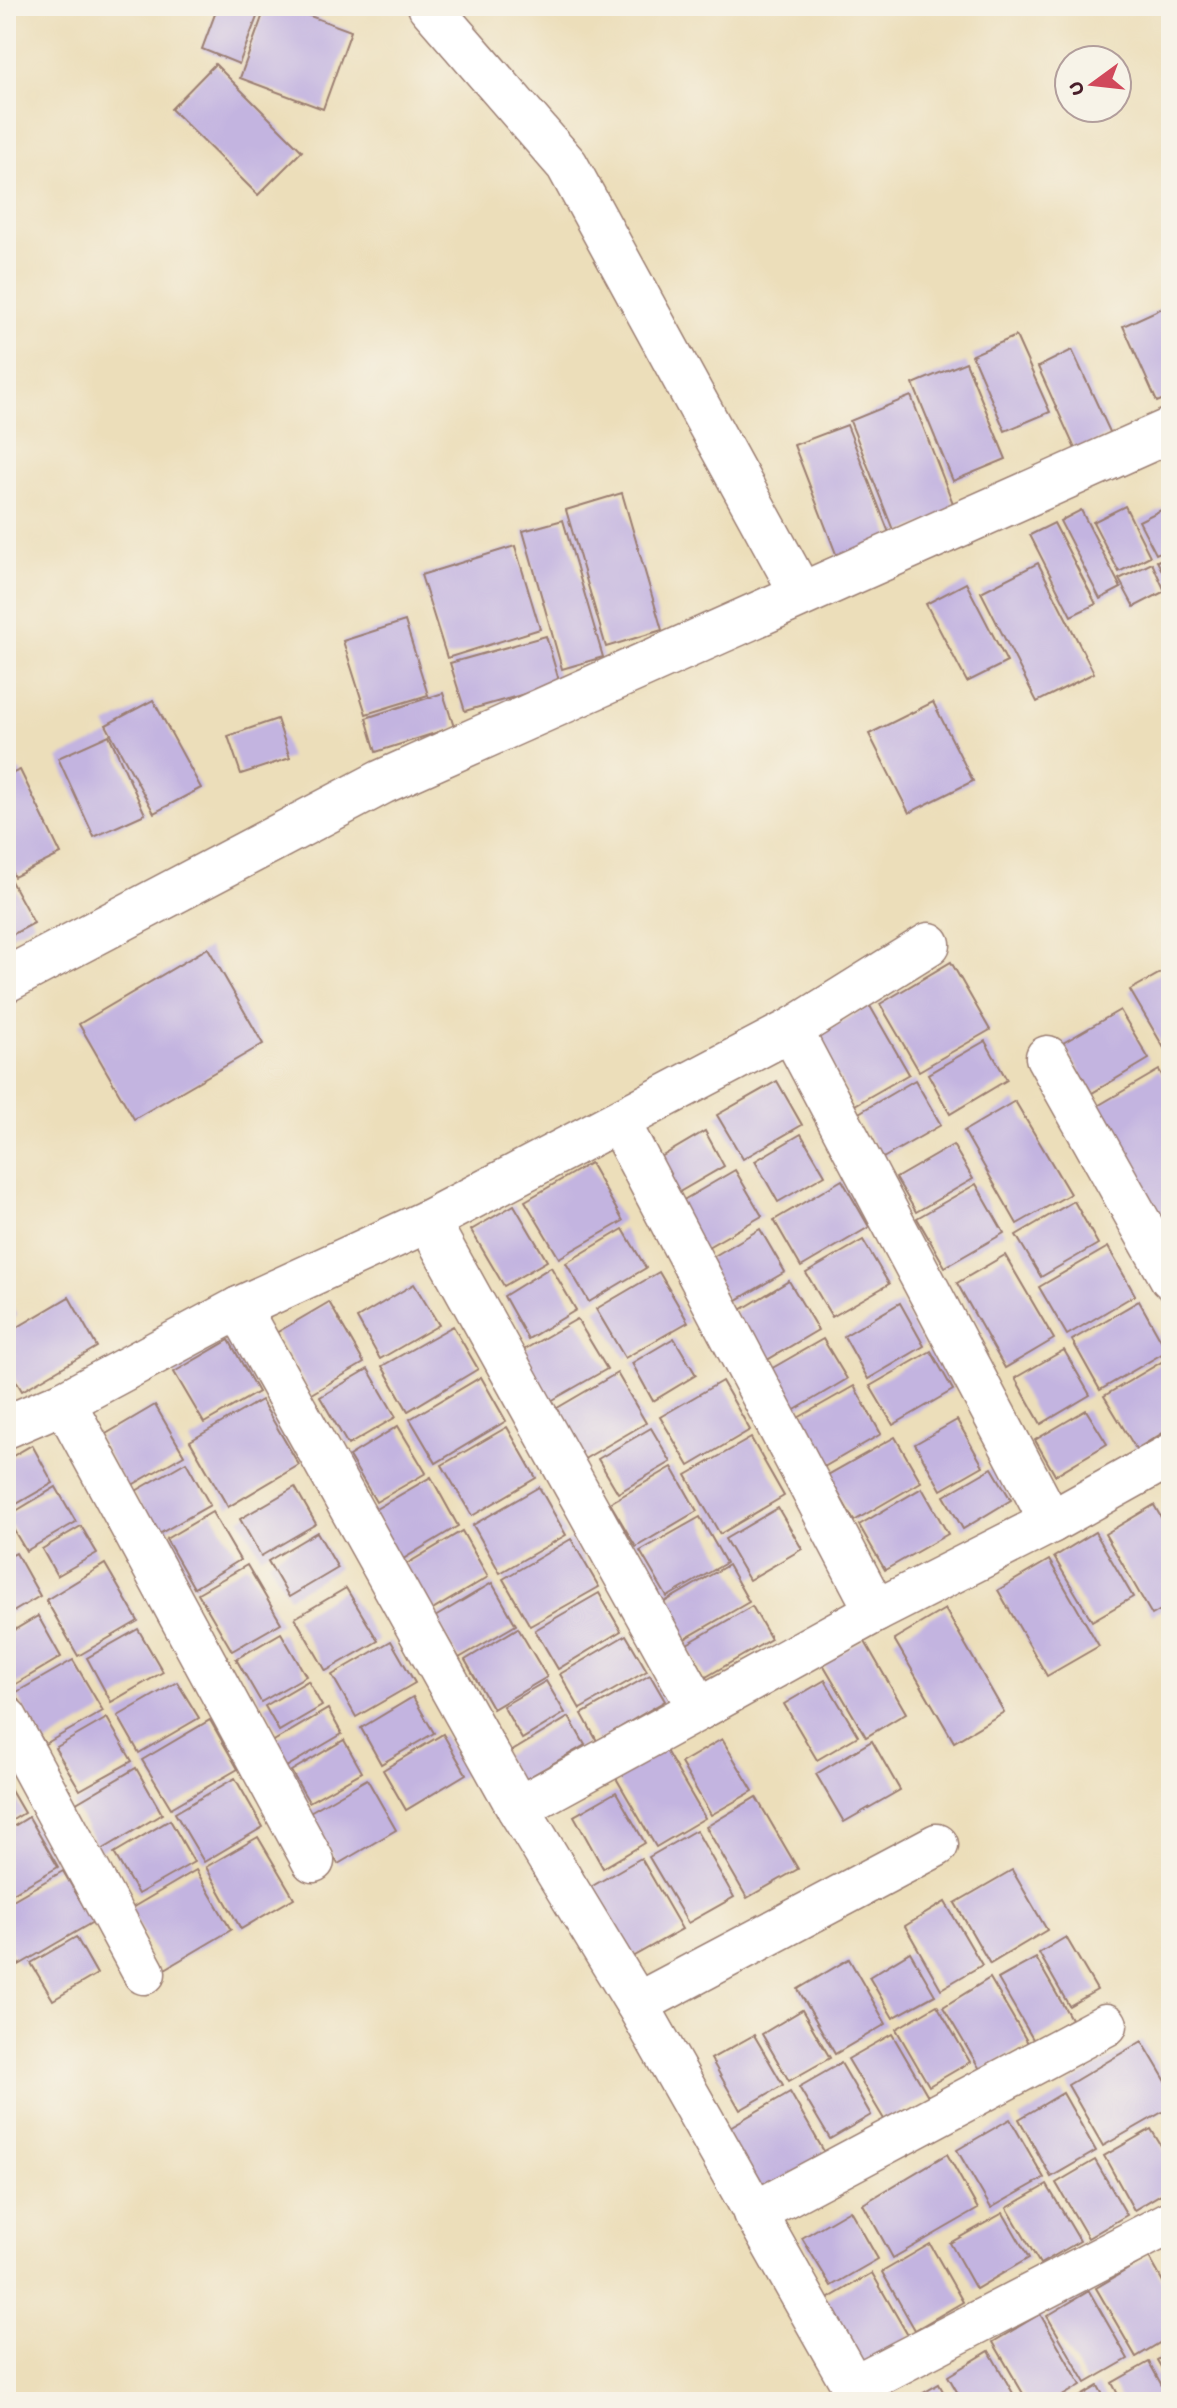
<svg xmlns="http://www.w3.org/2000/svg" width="1177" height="2408" font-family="'Gochi Hand',sans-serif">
<rect width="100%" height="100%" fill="#f7f3e8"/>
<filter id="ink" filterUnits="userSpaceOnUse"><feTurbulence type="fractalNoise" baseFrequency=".0125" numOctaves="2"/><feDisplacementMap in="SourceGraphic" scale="16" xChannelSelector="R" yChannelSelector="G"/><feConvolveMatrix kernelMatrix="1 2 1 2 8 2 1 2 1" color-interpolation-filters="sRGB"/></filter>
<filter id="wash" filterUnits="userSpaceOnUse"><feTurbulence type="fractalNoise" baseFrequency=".006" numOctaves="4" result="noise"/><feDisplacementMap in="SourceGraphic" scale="32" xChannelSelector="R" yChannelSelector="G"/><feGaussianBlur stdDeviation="1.8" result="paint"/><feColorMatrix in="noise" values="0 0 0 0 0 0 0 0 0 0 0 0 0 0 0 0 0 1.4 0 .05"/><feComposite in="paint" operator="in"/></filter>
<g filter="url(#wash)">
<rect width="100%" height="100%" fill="#ecdeba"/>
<g id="blocks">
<g fill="#c3b4e0">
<polygon points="218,6 251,6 260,9 239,64 202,49"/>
<polygon points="266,6 283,6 351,31 323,109 240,78"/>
<polygon points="215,64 302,151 258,195 171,109"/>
<polygon points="1171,304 1171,396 1157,402 1123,326"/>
<polygon points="1016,336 1050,412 1005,431 972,355"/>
<polygon points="1072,350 1111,434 1076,451 1038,367"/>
<polygon points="966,362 1006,459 953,481 913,384"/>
<polygon points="911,396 956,511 895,535 850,421"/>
<polygon points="847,425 891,538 838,559 794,445"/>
<polygon points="622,493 662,630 606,647 566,510"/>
<polygon points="1125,506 1150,556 1119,572 1093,522"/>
<polygon points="1163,509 1171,526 1171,547 1156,554 1139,521"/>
<polygon points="1081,510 1121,588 1100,599 1060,521"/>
<polygon points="563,520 603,657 562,669 523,531"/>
<polygon points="1054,523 1096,604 1071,616 1030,535"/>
<polygon points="515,546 540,629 447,658 421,575"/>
<polygon points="1171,555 1171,588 1157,561"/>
<polygon points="1038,563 1094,673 1037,702 981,592"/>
<polygon points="1152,563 1165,591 1134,607 1119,579"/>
<polygon points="966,583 1007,662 967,682 926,604"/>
<polygon points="405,621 428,695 366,714 343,641"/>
<polygon points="546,636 560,684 465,711 450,663"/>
<polygon points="443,693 454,727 376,752 366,718"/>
<polygon points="153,700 201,788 154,813 106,725"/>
<polygon points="933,702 973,781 909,813 869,734"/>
<polygon points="277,719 290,758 241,774 228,736"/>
<polygon points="109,735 145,814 94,837 58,758"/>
<polygon points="20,770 61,854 14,877 6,861 6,776"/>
<polygon points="6,872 34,923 6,938"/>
<polygon points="208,948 263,1044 134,1119 79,1024"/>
<polygon points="951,962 990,1030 919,1071 880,1004"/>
<polygon points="1171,967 1171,1060 1130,990"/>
<polygon points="870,1006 909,1074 855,1105 815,1037"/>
<polygon points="1120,1010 1149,1059 1092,1093 1063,1043"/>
<polygon points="985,1041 1007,1080 950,1114 928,1074"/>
<polygon points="1159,1070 1171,1091 1171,1242 1089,1111"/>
<polygon points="915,1080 941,1125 883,1158 857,1114"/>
<polygon points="777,1081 802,1125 743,1159 717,1115"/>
<polygon points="1015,1101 1070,1194 1017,1224 964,1131"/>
<polygon points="705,1131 724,1166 669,1198 649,1164"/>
<polygon points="801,1134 825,1175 778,1202 755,1161"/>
<polygon points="953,1145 973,1179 916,1212 896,1178"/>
<polygon points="590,1163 623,1221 559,1258 525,1201"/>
<polygon points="735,1170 762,1216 694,1255 668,1209"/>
<polygon points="842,1180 869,1227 801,1267 774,1220"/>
<polygon points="976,1184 1004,1233 945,1267 917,1218"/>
<polygon points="1074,1201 1098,1244 1041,1277 1016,1235"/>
<polygon points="514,1205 547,1261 504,1286 471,1230"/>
<polygon points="623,1229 646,1268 589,1302 566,1263"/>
<polygon points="760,1229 785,1272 730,1304 706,1261"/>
<polygon points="863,1240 889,1284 832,1317 806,1273"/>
<polygon points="1108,1247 1135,1295 1067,1335 1039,1287"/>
<polygon points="1005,1255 1054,1339 1005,1368 957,1283"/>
<polygon points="551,1267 576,1310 528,1339 504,1296"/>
<polygon points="659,1272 688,1322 625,1358 596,1309"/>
<polygon points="789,1281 818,1330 762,1363 734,1314"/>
<polygon points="414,1284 439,1325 380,1359 357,1318"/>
<polygon points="6,1297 17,1316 6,1322"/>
<polygon points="69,1297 97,1347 22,1391 6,1364 6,1334"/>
<polygon points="1139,1301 1167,1351 1100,1390 1072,1340"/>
<polygon points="329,1302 364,1363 311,1394 276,1333"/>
<polygon points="900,1303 924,1346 868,1379 844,1336"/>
<polygon points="577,1319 607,1369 549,1402 520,1352"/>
<polygon points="453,1326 478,1369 408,1411 382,1366"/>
<polygon points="674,1338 696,1375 653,1401 632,1363"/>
<polygon points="823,1339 847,1379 793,1411 769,1370"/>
<polygon points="229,1340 258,1392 204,1423 174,1372"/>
<polygon points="1064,1350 1090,1395 1041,1424 1015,1378"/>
<polygon points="931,1351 953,1390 893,1425 870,1386"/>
<polygon points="1170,1357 1171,1428 1136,1449 1104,1396"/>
<polygon points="368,1369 396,1417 348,1445 320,1397"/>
<polygon points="617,1373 646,1423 581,1461 552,1411"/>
<polygon points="481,1377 506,1421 436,1463 410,1419"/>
<polygon points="722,1381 750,1430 689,1466 660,1417"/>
<polygon points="854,1386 881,1434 824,1467 796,1419"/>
<polygon points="261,1400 299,1465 228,1507 190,1441"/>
<polygon points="155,1405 184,1455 127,1488 99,1438"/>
<polygon points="1086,1410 1107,1444 1055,1475 1035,1440"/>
<polygon points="957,1420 983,1466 941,1490 915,1444"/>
<polygon points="398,1426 426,1473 376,1502 349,1456"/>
<polygon points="507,1427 536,1478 472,1516 442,1465"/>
<polygon points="651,1428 671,1462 618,1493 598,1459"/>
<polygon points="895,1437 921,1482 854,1521 828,1475"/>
<polygon points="751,1438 784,1496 720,1534 686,1475"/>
<polygon points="32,1445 53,1483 6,1510 6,1460"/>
<polygon points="186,1462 210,1505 159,1534 134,1492"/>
<polygon points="672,1467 697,1511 636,1547 610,1503"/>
<polygon points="992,1468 1011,1500 963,1529 944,1496"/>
<polygon points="431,1477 458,1526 398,1562 369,1513"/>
<polygon points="56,1487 76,1522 26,1551 6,1517"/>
<polygon points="295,1487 316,1524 261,1556 240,1519"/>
<polygon points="539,1487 566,1535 500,1573 473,1525"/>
<polygon points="922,1488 948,1534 885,1570 859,1525"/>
<polygon points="1154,1505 1171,1535 1171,1604 1152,1615 1105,1534"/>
<polygon points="778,1508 802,1549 749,1580 725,1539"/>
<polygon points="212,1512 240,1560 194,1588 166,1539"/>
<polygon points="700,1517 726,1563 667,1597 640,1551"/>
<polygon points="81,1526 97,1553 57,1576 42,1549"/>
<polygon points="462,1531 488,1577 429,1612 403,1566"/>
<polygon points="317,1532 338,1568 289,1597 268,1561"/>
<polygon points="1095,1532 1133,1597 1092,1621 1054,1557"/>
<polygon points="571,1539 599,1587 530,1626 503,1579"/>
<polygon points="16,1553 40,1596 6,1616 6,1558"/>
<polygon points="1049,1560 1099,1646 1047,1676 998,1590"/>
<polygon points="105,1564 138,1621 78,1656 46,1600"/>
<polygon points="247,1565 281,1623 232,1651 198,1593"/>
<polygon points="728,1565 749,1602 681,1641 661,1604"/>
<polygon points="492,1583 516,1625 459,1658 435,1617"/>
<polygon points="346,1588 378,1641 326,1671 295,1618"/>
<polygon points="599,1593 621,1631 558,1669 535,1630"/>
<polygon points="752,1606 771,1639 706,1677 687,1644"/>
<polygon points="945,1609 1004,1712 954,1742 894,1639"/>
<polygon points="38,1616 61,1657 9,1688 6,1682 6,1635"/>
<polygon points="518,1628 547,1677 493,1709 465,1660"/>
<polygon points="138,1629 163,1672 111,1702 87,1658"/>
<polygon points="281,1633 306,1676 261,1702 236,1659"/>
<polygon points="626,1635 647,1671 580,1709 560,1674"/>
<polygon points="864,1640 906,1713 866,1737 823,1664"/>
<polygon points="391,1641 415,1683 356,1717 332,1675"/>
<polygon points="73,1660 103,1711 45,1744 15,1693"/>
<polygon points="650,1675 665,1701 597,1741 582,1714"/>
<polygon points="825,1680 858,1736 817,1760 784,1704"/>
<polygon points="308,1681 322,1706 279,1731 265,1706"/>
<polygon points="546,1681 565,1713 522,1739 503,1706"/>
<polygon points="177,1682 199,1718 139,1753 118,1716"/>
<polygon points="413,1697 434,1733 381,1764 361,1728"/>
<polygon points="328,1709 342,1734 286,1767 272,1742"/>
<polygon points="569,1717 585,1745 519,1783 504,1756"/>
<polygon points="107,1718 132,1761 80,1790 55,1748"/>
<polygon points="210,1720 238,1769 171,1808 142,1760"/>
<polygon points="443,1734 466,1774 406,1810 383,1770"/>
<polygon points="722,1739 753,1791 711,1815 681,1763"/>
<polygon points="344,1740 362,1772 309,1802 291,1771"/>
<polygon points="872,1741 900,1790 844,1822 816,1774"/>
<polygon points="665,1749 705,1818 656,1847 616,1778"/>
<polygon points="136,1768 162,1814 100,1851 73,1805"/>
<polygon points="235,1778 263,1827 204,1862 175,1813"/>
<polygon points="367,1779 396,1830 338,1864 308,1813"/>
<polygon points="6,1782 24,1813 6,1824"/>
<polygon points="616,1792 645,1843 603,1868 574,1816"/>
<polygon points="756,1797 798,1869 747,1898 706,1827"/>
<polygon points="29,1817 58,1867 6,1897 6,1831"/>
<polygon points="170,1820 194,1862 138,1894 114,1853"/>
<polygon points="696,1830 734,1897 688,1923 649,1857"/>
<polygon points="258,1837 294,1898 241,1929 206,1867"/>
<polygon points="641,1858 682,1929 623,1962 582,1892"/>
<polygon points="196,1870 231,1930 165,1969 130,1909"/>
<polygon points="1012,1870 1047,1930 990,1964 955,1903"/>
<polygon points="63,1871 93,1922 19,1965 6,1942 6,1904"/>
<polygon points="945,1902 982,1965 941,1989 905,1926"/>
<polygon points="76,1937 97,1974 53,2000 31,1963"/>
<polygon points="1066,1937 1097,1990 1069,2006 1039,1953"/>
<polygon points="910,1952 935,1995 893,2018 869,1977"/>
<polygon points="1036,1958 1071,2019 1034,2041 998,1979"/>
<polygon points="849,1959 886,2024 835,2054 798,1989"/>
<polygon points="990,1978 1028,2043 981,2071 943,2007"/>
<polygon points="937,2005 970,2062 929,2086 896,2029"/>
<polygon points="802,2010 830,2058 789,2081 762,2034"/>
<polygon points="892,2034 928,2096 885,2121 848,2059"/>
<polygon points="754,2035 783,2085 740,2110 711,2059"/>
<polygon points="1142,2041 1171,2090 1171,2107 1103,2146 1068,2085"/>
<polygon points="841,2063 871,2115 830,2139 799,2087"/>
<polygon points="790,2092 826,2155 760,2194 723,2131"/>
<polygon points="1063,2093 1096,2151 1051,2177 1019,2119"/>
<polygon points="1010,2119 1044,2178 991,2208 957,2150"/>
<polygon points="1151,2129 1171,2162 1171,2188 1134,2210 1104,2156"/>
<polygon points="947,2154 978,2209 893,2258 863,2204"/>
<polygon points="1095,2160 1127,2215 1088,2238 1056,2183"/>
<polygon points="1047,2185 1080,2241 1040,2264 1007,2208"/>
<polygon points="850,2210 878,2259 831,2286 802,2238"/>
<polygon points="1003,2213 1029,2258 976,2289 950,2243"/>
<polygon points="930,2244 963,2302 915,2330 882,2272"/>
<polygon points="1149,2257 1171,2296 1171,2336 1136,2357 1096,2288"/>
<polygon points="872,2273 910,2339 854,2371 817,2305"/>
<polygon points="1089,2291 1128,2359 1086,2383 1047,2316"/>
<polygon points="1040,2314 1081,2385 1052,2402 1028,2402 993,2342"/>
<polygon points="989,2351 1018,2402 963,2402 948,2376"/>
<polygon points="1171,2352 1171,2384 1157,2360"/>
<polygon points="1149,2362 1171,2402 1122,2402 1112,2383"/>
<polygon points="939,2384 949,2402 908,2402"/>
<polygon points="1098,2386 1107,2402 1071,2402"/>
</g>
</g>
</g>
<g filter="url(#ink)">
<use href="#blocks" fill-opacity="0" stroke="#9b7e72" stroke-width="2"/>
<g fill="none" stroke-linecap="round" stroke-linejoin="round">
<defs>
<g id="street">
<polyline points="429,6 567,165 802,595"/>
<polyline points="791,1030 929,944"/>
<polyline points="1047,1057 1171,1278"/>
<polyline points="428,1221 699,1709 876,1611"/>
<polyline points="239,1308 518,1808 699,1709"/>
<polyline points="64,1402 313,1861"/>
<polyline points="6,1427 64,1402 239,1308 428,1221 791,1030 1051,1522 876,1611 618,1121"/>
<polyline points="1051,1522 1171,1455"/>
<polyline points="6,1718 144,1973"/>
<polyline points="518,1808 637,2004 862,2402"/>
<polyline points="637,2004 937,1845"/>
<polyline points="754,2213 1106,2025"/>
<polyline points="853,2387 1171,2222"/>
</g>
<polyline id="secondary" points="6,980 382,782 1171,430"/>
</defs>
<use href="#street" stroke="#9b7e72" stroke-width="45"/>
<use href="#secondary" stroke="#9b7e72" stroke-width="47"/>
<use href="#street" stroke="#fff" stroke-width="42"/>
<use href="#secondary" stroke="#fff" stroke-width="44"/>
</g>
</g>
<rect width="1177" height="2408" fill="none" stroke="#f7f3e8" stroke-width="32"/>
<g transform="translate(1093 84) rotate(255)"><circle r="38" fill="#f7f3e8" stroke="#b29e9c" stroke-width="2"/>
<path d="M0-6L14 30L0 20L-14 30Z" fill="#d1495b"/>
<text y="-12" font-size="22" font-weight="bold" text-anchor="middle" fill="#4a1f2b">U</text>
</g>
</svg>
